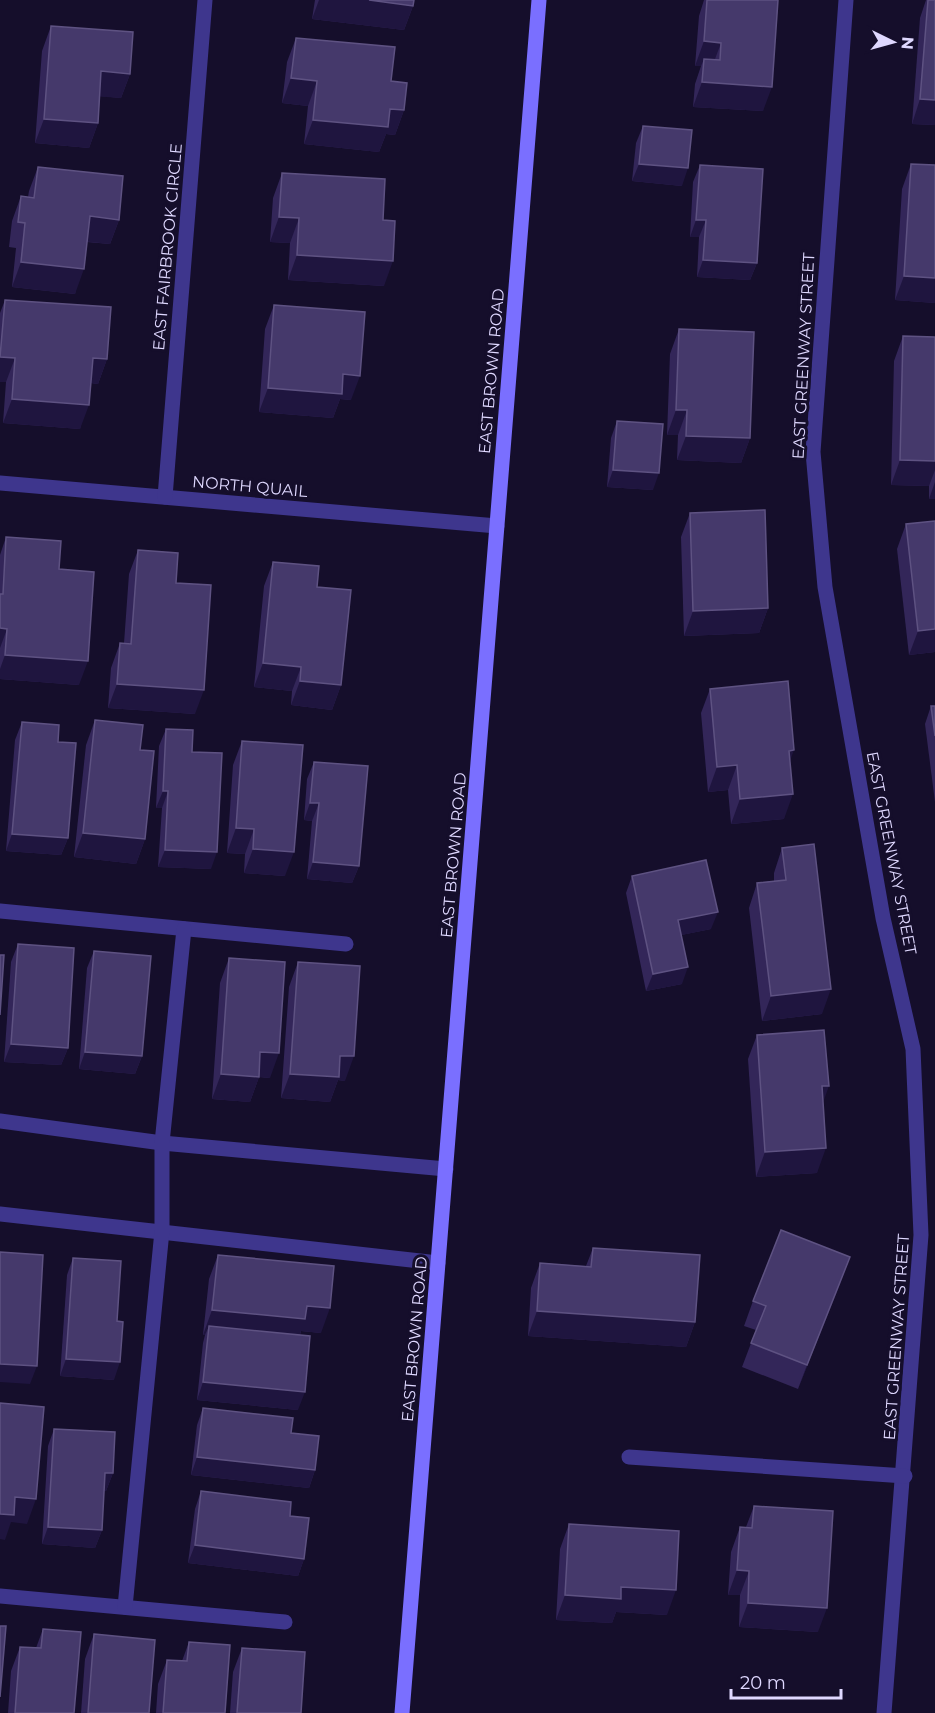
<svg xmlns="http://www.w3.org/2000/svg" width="935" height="1713" font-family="Montserrat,sans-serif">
<rect width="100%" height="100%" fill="#150e2b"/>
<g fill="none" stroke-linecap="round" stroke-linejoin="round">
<g stroke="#3e368d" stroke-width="15">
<polyline points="0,911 346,944"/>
<polyline points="0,1121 162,1143 446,1169"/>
<polyline points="0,1214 438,1263"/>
<polyline points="0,1596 285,1622"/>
<polyline points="125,1607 162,1231 162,1143 184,929"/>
</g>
<g stroke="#3e368d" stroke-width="15">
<polyline points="846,0 813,452 825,587 883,918 913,1049 921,1235 884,1713"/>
<polyline points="0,483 497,526"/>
<polyline points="165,497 205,0"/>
<polyline points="629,1457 905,1476"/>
</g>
<polyline stroke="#7a6fff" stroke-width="15" points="402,1713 539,0"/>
</g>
<g fill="#332659">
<polygon points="315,0 414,0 413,6 404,30 312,19"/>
<polygon points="704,0 778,0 763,111 693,107 695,84 701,66 695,66 699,16"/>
<polygon points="926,0 935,0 935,125 912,124 920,18"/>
<polygon points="51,26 130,74 121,98 100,96 98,123 89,148 35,143 42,51"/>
<polygon points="296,38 391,81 404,110 395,135 386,134 379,152 304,144 308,106 282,103 287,62"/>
<polygon points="643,126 682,186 632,181 636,143"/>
<polygon points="911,164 935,165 935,303 895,300 902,189"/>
<polygon points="700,165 757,263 750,280 697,277 699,237 690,237 693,182"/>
<polygon points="38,167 119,220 110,244 87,242 75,294 12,287 16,248 9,247 12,221 21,196 28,197 29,191"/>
<polygon points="282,173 383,220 384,286 288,280 290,243 270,242 273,198"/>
<polygon points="5,300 107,359 98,384 91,383 80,429 3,423 6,382 0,382 0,313"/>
<polygon points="274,305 351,400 340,399 333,418 259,412 265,329"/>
<polygon points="679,329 750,438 741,463 677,460 678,435 667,435 670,354"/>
<polygon points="903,336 935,337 935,499 929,499 929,486 891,485 894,361"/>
<polygon points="617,421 653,490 607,487 611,438"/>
<polygon points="690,513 768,608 759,633 684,636 681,537"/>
<polygon points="935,521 935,652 909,655 897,549 906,524"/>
<polygon points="6,537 59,569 79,685 0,679 0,555"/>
<polygon points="138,550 176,583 195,714 108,708 111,668 120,643 124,643 129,574"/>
<polygon points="273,562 317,587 341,685 332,710 291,705 292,691 254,687 264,586"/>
<polygon points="710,689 790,761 784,819 731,824 728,790 708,792 701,713"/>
<polygon points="931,706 935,706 935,802 925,724"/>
<polygon points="95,720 140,750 145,839 136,864 74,857 86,745"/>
<polygon points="22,722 58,742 68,838 61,855 6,851 15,740"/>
<polygon points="166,729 192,752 211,869 158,867 162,808 156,808 159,746"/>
<polygon points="242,741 285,876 244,873 245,854 227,853 233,765"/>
<polygon points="314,762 359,866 352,883 307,879 312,821 304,820 307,779"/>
<polygon points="782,848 822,1014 762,1021 749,908 757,883 774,881 774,873"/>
<polygon points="632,876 711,929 681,935 682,984 646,991 626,893"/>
<polygon points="18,944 68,1048 61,1065 4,1062 11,962"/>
<polygon points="94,951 142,1056 135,1074 79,1069 87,968"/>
<polygon points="229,958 270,1078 259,1077 250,1102 212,1099 220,983"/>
<polygon points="298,962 345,1081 338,1080 330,1102 281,1098 289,987"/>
<polygon points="757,1035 823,1102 817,1173 756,1177 748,1059"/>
<polygon points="593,1248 695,1322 686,1347 528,1336 531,1288 540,1263 586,1266"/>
<polygon points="218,1255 321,1333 301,1331 300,1335 298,1410 197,1400 203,1343 205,1335 203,1335 209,1279"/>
<polygon points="850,1257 798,1389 742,1367 756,1330 744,1326 753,1301"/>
<polygon points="73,1258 114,1380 60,1376 67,1275"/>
<polygon points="203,1408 291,1433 315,1470 309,1488 191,1475 197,1425"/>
<polygon points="54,1429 113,1473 106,1491 104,1491 102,1530 95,1548 42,1544 48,1446"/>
<polygon points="201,1491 290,1516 304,1559 298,1576 188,1563 195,1509"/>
<polygon points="754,1506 818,1632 739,1627 740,1595 728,1595 731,1552 740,1527 746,1527"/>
<polygon points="569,1524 667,1615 616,1612 612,1623 556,1620 560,1549"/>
<polygon points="43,1629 74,1713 8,1713 11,1671 20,1647 36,1648"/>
<polygon points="94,1634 149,1713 81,1713 85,1659"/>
<polygon points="189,1642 225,1713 156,1713 158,1684 167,1660 182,1661"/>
<polygon points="242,1648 301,1713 230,1713 233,1672"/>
</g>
<g fill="#1f153f">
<polygon points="319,0 369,0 413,6 404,30 312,19"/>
<polygon points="704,41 721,43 712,67 704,59 701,66 695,66"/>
<polygon points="101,71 130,74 121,98 92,96"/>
<polygon points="291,78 317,81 308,106 282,103"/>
<polygon points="702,82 772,87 763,111 693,107"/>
<polygon points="920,99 935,100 935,125 912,124"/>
<polygon points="390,109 404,110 395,135 386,134 379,152 304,144 313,120"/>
<polygon points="44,119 98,123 89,148 35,143"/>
<polygon points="639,164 688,168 682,186 632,181"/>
<polygon points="90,216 119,220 110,244 81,241"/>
<polygon points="279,217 299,218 290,243 270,242"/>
<polygon points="696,220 706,220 699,237 690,237"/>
<polygon points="297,255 393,261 384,286 288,280"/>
<polygon points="703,260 757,263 750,280 697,277"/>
<polygon points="21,262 84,269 75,294 12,287"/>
<polygon points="904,276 935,278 935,303 895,300"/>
<polygon points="0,357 15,358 6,382 0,382"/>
<polygon points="93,358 107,359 98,384 84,382"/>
<polygon points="343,374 360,376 351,400 340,399 333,418 259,412 268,388"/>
<polygon points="12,399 89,405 80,429 3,423"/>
<polygon points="676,410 687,410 678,435 667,435"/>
<polygon points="686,436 750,438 741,463 677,460"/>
<polygon points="900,460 935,461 935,470 929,486 891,485"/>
<polygon points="613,470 659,473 653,490 607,487"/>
<polygon points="935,482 935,499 929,499"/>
<polygon points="768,608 759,633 684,636 693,611"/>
<polygon points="0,628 7,629 0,648"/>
<polygon points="935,629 935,652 909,655 918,631"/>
<polygon points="5,655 88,661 79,685 0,679 0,669"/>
<polygon points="263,663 301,667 292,691 254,687"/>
<polygon points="300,681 341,685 332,710 291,705"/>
<polygon points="117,684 204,690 195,714 108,708"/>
<polygon points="794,750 785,775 789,751"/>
<polygon points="737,765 728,790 708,792 717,767"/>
<polygon points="163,791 168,791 162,808 156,808"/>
<polygon points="793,794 784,819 731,824 740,799"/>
<polygon points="310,803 319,803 312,821 304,820"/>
<polygon points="236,828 254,829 245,854 227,853"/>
<polygon points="83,833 145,839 136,864 74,857"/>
<polygon points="12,834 68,838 61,855 6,851"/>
<polygon points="253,849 294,852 285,876 244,873"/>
<polygon points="165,850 217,852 211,869 158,867"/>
<polygon points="313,862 359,866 352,883 307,879"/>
<polygon points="718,912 711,929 672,937 678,920"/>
<polygon points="688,967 682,984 646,991 653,974"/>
<polygon points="831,989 822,1014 762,1021 771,996"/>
<polygon points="11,1044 68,1048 61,1065 4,1062"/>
<polygon points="85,1052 142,1056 135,1074 79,1069"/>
<polygon points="260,1052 279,1053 270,1078 252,1076"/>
<polygon points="340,1056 354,1056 345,1081 338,1080 330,1102 281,1098 290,1074"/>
<polygon points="221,1074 259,1077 250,1102 212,1099"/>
<polygon points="822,1086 829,1086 820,1111"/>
<polygon points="826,1148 817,1173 756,1177 765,1152"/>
<polygon points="850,1257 841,1282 798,1389 807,1365"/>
<polygon points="307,1306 330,1308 321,1333 301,1331 296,1344 209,1326 205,1335 203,1335 212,1310"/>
<polygon points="537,1311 695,1322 686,1347 528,1336"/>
<polygon points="66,1359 120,1362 114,1380 60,1376"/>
<polygon points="0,1364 37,1366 30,1384 0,1382"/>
<polygon points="203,1382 305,1392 298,1410 197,1400"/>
<polygon points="197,1457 315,1470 309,1488 191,1475"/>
<polygon points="105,1473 113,1473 106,1491 99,1490"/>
<polygon points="15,1497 36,1499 27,1524 11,1522 5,1540 0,1539 0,1514"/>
<polygon points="48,1527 102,1530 95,1548 42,1544"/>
<polygon points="195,1545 304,1559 298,1576 188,1563"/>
<polygon points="737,1570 749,1571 740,1595 728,1595"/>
<polygon points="621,1587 676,1590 667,1615 616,1612 612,1623 556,1620 565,1595"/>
<polygon points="748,1603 827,1608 818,1632 739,1627"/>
</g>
<g fill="#45396b" stroke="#5e5282" stroke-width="1.5">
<polygon points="369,0 414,0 413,6"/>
<polygon points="707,0 778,0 772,87 702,82 704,59 720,60 721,43 704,41"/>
<polygon points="928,0 935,0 935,100 920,99"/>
<polygon points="51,26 133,32 130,74 101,71 98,123 44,119"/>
<polygon points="296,38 395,47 391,81 407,83 404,110 390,109 388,127 313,120 317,81 291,78"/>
<polygon points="643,126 692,130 688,168 639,164"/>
<polygon points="911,164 935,165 935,278 904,276"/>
<polygon points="700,165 763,169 757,263 703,260 706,220 696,220"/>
<polygon points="38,167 123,176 119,220 90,216 84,269 21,262 25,223 18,222 21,196 34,198"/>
<polygon points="282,173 385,179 383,220 395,221 393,261 297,255 299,218 279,217"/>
<polygon points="5,300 111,307 107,359 93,358 89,405 12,399 15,358 0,357"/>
<polygon points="274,305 365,312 360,376 343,374 342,394 268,388"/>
<polygon points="679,329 754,332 750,438 686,436 687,410 676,410"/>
<polygon points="903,336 935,337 935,461 900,460"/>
<polygon points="617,421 663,424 659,473 613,470"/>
<polygon points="765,510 768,608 693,611 690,513"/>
<polygon points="935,521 935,629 918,631 906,524"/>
<polygon points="6,537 61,541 59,569 94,572 88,661 5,655 7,629 0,628 0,594 3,594"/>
<polygon points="138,550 178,553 176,583 211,585 204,690 117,684 120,643 131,644"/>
<polygon points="273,562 319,566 317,587 351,590 341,685 300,681 301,667 263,663"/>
<polygon points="788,681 794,750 789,751 793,794 740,799 737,765 717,767 710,689"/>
<polygon points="931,706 935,706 935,736"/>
<polygon points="95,720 143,725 140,750 154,751 145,839 83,833"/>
<polygon points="22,722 59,725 58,742 76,743 68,838 12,834"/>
<polygon points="166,729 193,730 192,752 222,753 217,852 165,850 168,791 163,791"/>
<polygon points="242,741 303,745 294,852 253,849 254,829 236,828"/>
<polygon points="314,762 368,766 359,866 313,862 319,803 310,803"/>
<polygon points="814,844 831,989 771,996 757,883 786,880 782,848"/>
<polygon points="706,860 718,912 678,920 688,967 653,974 632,876"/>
<polygon points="18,944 74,948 68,1048 11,1044"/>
<polygon points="94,951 151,956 142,1056 85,1052"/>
<polygon points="0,955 4,955 0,1015"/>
<polygon points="229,958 285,962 279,1053 260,1052 259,1077 221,1074"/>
<polygon points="298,962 360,966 354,1056 340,1056 339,1077 290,1074"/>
<polygon points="824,1030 829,1086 822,1086 826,1148 765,1152 757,1035"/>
<polygon points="781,1230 850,1257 807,1365 751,1343 766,1306 753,1301"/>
<polygon points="593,1248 700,1255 695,1322 537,1311 540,1263 591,1267"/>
<polygon points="0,1252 43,1255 37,1366 0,1364"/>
<polygon points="218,1255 334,1266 330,1308 307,1306 305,1319 212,1310"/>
<polygon points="73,1258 121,1261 117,1321 123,1322 120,1362 66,1359"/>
<polygon points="209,1326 310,1336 305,1392 203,1382"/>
<polygon points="0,1403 44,1407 36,1499 15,1497 14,1515 0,1514"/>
<polygon points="203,1408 293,1418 291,1433 319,1436 315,1470 197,1457"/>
<polygon points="54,1429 115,1432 113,1473 105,1473 102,1530 48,1527"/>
<polygon points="201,1491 291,1502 290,1516 309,1518 304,1559 195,1545"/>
<polygon points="754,1506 833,1511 827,1608 748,1603 749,1571 737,1570 740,1527 752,1528"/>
<polygon points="569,1524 679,1531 676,1590 621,1587 621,1599 565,1595"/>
<polygon points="0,1626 6,1626 0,1697"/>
<polygon points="43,1629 81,1632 74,1713 15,1713 20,1647 41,1648"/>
<polygon points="94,1634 155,1640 149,1713 88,1713"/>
<polygon points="189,1642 230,1645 225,1713 163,1713 167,1660 187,1661"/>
<polygon points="242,1648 305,1652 301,1713 237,1713"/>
</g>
<g text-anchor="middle" stroke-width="6" stroke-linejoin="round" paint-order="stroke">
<g font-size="16" fill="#dfd8ff" stroke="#150e2b">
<text transform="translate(167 247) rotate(-85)" y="6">EAST FAIRBROOK CIRCLE</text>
<text transform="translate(803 356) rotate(-87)" y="6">EAST GREENWAY STREET</text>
<text transform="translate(491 371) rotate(-85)" y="6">EAST BROWN ROAD</text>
<text transform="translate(250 486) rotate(5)" y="6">NORTH QUAIL</text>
<text transform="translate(892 853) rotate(79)" y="6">EAST GREENWAY STREET</text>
<text transform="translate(453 855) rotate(-85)" y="6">EAST BROWN ROAD</text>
<text transform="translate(896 1337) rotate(-86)" y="6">EAST GREENWAY STREET</text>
<text transform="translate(414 1339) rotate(-85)" y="6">EAST BROWN ROAD</text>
</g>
</g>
<g transform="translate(893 42) rotate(95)" stroke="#150e2b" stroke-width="4.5" paint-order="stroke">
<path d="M0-4.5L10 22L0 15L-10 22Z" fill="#dfd8ff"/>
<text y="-9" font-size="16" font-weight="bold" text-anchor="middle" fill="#dfd8ff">N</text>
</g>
<path d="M731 1689v9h110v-9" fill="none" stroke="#dfd8ff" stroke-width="3"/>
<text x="740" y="1689" font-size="18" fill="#dfd8ff" stroke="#150e2b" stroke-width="4.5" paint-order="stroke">20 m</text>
</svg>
